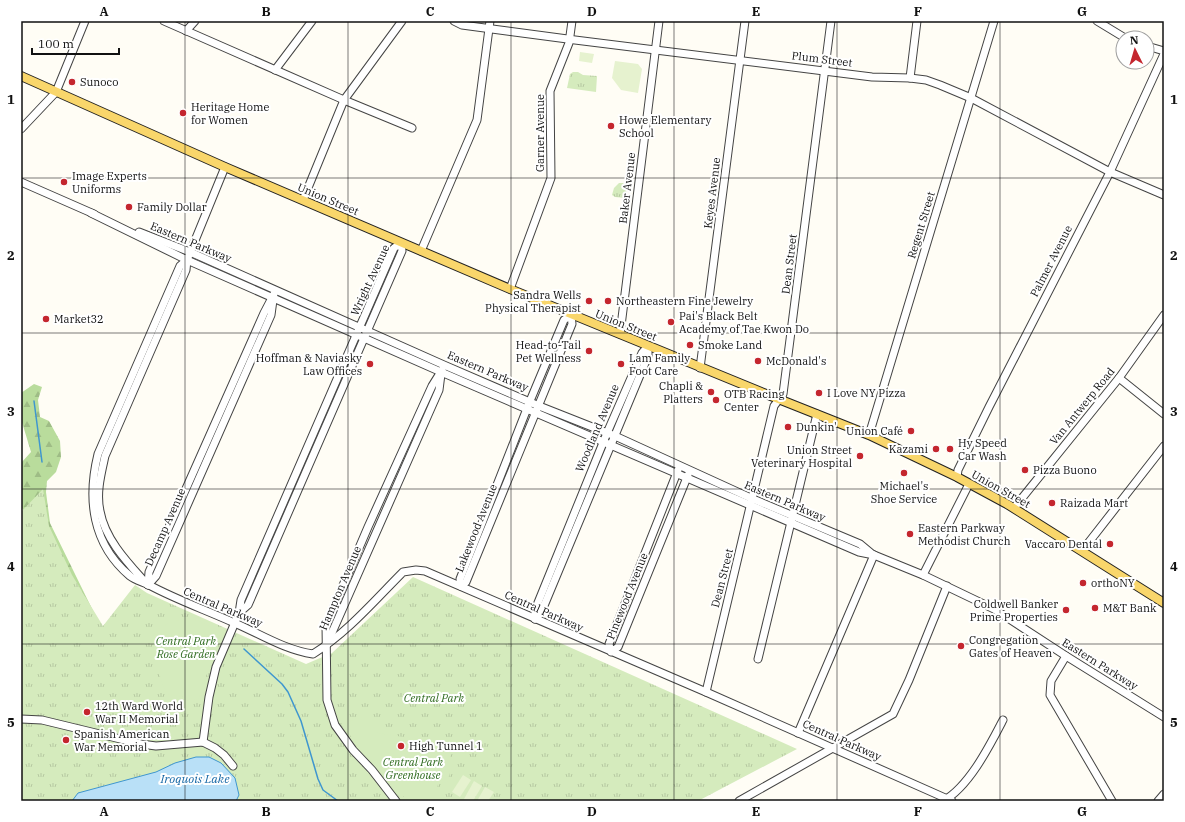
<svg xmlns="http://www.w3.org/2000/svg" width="1185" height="822" font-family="'IBM Plex Serif',serif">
<defs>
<pattern id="forest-firs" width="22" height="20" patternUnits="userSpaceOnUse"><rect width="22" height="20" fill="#b9dc9c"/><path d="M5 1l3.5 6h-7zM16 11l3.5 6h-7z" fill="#9ebc85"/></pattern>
<pattern id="park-tufts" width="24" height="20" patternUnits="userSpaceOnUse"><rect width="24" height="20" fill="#d5ebbd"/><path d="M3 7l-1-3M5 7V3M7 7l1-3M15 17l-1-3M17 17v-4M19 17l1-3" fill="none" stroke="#b6c8a1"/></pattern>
</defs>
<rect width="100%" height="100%" fill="#fffdf5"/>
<polygon fill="url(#forest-firs)" points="34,384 42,387 38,400 40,417 49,421 60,441 61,457 56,472 47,481 46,492 50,523 97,619 177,733 21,518 25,513 21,506 21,463 31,452 21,419 21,393"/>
<g fill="url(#park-tufts)">
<polygon points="573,72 578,72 583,75 597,76 596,92 567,88 570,74"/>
<polygon points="619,183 623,183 627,188 625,198 615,197 612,195 614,188"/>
<polygon points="43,489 49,526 72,575 103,626 135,585 147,593 306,664 332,653 413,577 797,749 698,801 21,801 21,512"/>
</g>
<g fill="#d5ebbd">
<path d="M188,618L199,621L221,632L198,700L168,694C165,689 161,683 160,676C159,672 161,667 160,663C159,651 152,645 154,632C165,624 175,620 188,618Z"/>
<polygon points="363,717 378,733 428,741 452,752 449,761 453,764 447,782 438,784 433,801 408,801 405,795 401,799 341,724"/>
</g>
<g fill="#e6f2cf">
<polygon points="580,52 594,54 592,63 579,61"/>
<polygon points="615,61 638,64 642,69 638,93 621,90 612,78"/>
<polygon points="463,775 471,780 460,797 452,792"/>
<polygon points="474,781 482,786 473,801 468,801 464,799"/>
<polygon points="485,787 494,792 488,801 477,801"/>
</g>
<polygon fill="#b9e0f7" stroke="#3f96cf" points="196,757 209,757 221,763 235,778 239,795 236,801 72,801 78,793 156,772 175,763"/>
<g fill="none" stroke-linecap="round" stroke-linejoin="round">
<g stroke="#3f96cf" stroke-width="1.5">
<polyline points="34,401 42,462"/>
<polyline points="244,649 282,684 288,692 301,721 318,779 323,790 338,801"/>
</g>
<defs>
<g id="minor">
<polyline points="164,21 344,100 412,128"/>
<polyline points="454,21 462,25 575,40 872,77 910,78 926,80 940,85 971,98 1110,172 1164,195"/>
<polyline points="1097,21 1125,38"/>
<polyline points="186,31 195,21"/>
<polyline points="1147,46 1164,51"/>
<polyline points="275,70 312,21"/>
<polyline points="910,78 917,21"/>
<polyline points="21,129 56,92 85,21"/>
<polyline points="21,182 94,214"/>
<polyline points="303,200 344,100 402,21"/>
<polyline points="91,213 187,260 441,372 859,552 874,555 923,575 994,609 1066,656 1164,717"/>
<polyline points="139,232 190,252 444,365 539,406 615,436 753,499 860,544 872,554"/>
<polyline points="421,251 477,120 490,21"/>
<path d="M187,260L180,266L98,454C87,499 92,544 130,576C135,580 143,582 149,585C175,599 203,609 230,621C257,632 284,650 313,654C348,632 374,601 403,572L416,570L425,571L706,692L952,801"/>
<polyline points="510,289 551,178 550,91 569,43 572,21"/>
<polyline points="620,334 659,21"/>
<polyline points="700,368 745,21"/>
<polyline points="1119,378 1164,414"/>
<polyline points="869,435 994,21"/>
<polyline points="678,470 609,644 611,652 618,647 688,475"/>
<polyline points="957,477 958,470 989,407 1110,172 1164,54"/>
<polyline points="1014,508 1119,378 1164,315"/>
<polyline points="1082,551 1164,446"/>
<polyline points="923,575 969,484"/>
<path d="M145,582C127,562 105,539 100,511C96,493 101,474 105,456L186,270L187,260L225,167"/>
<polyline points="148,585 149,572 264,313 274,294"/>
<polyline points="148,585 156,576 271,315 273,300"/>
<polyline points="461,586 466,582 572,324 571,315"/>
<polyline points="461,586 460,579 530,401 564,320 571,315"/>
<polyline points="239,613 241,600 394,248 401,243"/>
<polyline points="535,619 535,610 607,433 642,353 648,346"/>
<polyline points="535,619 541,613 648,356 648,346"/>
<polyline points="327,644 439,390 441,374"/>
<polyline points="1066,656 1051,681 1050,695 1112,801"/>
<polyline points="758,659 817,414"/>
<polyline points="706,692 774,406 783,394 831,21"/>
<polyline points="21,719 42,720 141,744 156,746 203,742 215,748 224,755 233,766"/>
<polyline points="798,733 874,555"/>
<polyline points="203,742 209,697 216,667 239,613 248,605 402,251 401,243"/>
<polyline points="396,801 372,770 353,750 335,725 327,700 326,625 368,527 432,386 442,370"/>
<polyline points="739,801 893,714 909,680 947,586"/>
<path d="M943,801C969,787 990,745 1003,720"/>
<polyline points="1158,801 1164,794"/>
</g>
<polyline id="major" points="21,76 225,167 510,289 771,396 869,435 957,477 1007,504 1164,603"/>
</defs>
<use href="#minor" stroke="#444" stroke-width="9"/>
<use href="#major" stroke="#222" stroke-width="10"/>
<use href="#minor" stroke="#fff" stroke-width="7"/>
<use href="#major" stroke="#f9d66b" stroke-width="8"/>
</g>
<path fill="none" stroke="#111" stroke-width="1" stroke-opacity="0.55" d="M185,21V801M348,21V801M511,21V801M674,21V801M837,21V801M1000,21V801M21,178H1164M21,333H1164M21,489H1164M21,644H1164"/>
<g fill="#c4262e" stroke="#fff" stroke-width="1.5">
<circle cx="72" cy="82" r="4"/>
<circle cx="183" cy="113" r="4"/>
<circle cx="611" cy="126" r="4"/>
<circle cx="64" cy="182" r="4"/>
<circle cx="129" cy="207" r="4"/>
<circle cx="589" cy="301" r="4"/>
<circle cx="608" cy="301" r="4"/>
<circle cx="46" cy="319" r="4"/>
<circle cx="671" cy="322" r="4"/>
<circle cx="690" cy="345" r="4"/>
<circle cx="589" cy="351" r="4"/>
<circle cx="758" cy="361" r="4"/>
<circle cx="370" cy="364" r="4"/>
<circle cx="621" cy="364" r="4"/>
<circle cx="711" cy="392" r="4"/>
<circle cx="819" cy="393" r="4"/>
<circle cx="716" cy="400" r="4"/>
<circle cx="788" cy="427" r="4"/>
<circle cx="911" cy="431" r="4"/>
<circle cx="936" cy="449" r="4"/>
<circle cx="950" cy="449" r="4"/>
<circle cx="860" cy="456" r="4"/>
<circle cx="1025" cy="470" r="4"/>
<circle cx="904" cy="473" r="4"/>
<circle cx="1052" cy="503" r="4"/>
<circle cx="910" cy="534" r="4"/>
<circle cx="1110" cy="544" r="4"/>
<circle cx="1083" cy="583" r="4"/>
<circle cx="1095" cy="608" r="4"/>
<circle cx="1066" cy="610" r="4"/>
<circle cx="961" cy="646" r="4"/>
<circle cx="87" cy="712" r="4"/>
<circle cx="66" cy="740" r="4"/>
<circle cx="401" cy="746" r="4"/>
</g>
<g text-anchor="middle" stroke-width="4" stroke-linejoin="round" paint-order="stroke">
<g font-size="11" fill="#111" stroke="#fff">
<text transform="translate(822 59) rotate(7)" y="4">Plum Street</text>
<text transform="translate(540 133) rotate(-90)" y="4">Garner Avenue</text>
<text transform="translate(627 188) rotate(-83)" y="4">Baker Avenue</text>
<text transform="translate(712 193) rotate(-83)" y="4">Keyes Avenue</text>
<text transform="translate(328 199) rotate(23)" y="4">Union Street</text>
<text transform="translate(921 225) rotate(-73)" y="4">Regent Street</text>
<text transform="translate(191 242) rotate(23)" y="4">Eastern Parkway</text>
<text transform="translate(1051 261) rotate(-63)" y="4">Palmer Avenue</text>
<text transform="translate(789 264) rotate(-83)" y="4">Dean Street</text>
<text transform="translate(370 280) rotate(-65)" y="4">Wright Avenue</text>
<text transform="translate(626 325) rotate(22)" y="4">Union Street</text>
<text transform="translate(488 371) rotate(23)" y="4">Eastern Parkway</text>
<text transform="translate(1082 406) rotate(-51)" y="4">Van Antwerp Road</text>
<text transform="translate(597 428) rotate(-67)" y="4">Woodland Avenue</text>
<text transform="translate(1001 489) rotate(29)" y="4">Union Street</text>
<text transform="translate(785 501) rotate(23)" y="4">Eastern Parkway</text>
<text transform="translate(165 527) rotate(-66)" y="4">Decamp Avenue</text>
<text transform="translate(476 528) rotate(-68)" y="4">Lakewood Avenue</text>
<text transform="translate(722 578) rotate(-76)" y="4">Dean Street</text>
<text transform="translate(340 588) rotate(-67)" y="4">Hampton Avenue</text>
<text transform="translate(627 596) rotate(-68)" y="4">Pinewood Avenue</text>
<text transform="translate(223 607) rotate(23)" y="4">Central Parkway</text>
<text transform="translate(544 611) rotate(24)" y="4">Central Parkway</text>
<text transform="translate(1100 664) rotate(32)" y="4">Eastern Parkway</text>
<text transform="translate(842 740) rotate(24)" y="4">Central Parkway</text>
</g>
<g font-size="11" fill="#111" stroke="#fff" text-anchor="start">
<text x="80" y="86">Sunoco</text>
<text x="191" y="111">Heritage Home<tspan x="191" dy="13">for Women</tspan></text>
<text x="619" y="124">Howe Elementary<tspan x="619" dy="13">School</tspan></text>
<text x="72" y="180">Image Experts<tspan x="72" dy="13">Uniforms</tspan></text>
<text x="137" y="211">Family Dollar</text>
<text x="581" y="299" text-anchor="end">Sandra Wells<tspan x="581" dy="13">Physical Therapist</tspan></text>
<text x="616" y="305">Northeastern Fine Jewelry</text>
<text x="679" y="320">Pai's Black Belt<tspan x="679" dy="13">Academy of Tae Kwon Do</tspan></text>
<text x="54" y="323">Market32</text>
<text x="581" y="349" text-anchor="end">Head-to-Tail<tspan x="581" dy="13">Pet Wellness</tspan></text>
<text x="698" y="349">Smoke Land</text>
<text x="362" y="362" text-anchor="end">Hoffman &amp; Naviasky<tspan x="362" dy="13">Law Offices</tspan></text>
<text x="629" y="362">Lam Family<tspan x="629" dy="13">Foot Care</tspan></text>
<text x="766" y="365">McDonald's</text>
<text x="703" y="390" text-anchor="end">Chapli &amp;<tspan x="703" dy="13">Platters</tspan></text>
<text x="827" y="397">I Love NY Pizza</text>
<text x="724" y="398">OTB Racing<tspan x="724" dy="13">Center</tspan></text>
<text x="796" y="431">Dunkin'</text>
<text x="903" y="435" text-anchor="end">Union Café</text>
<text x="958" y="447">Hy Speed<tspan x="958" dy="13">Car Wash</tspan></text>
<text x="928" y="453" text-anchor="end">Kazami</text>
<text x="852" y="454" text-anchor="end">Union Street<tspan x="852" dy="13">Veterinary Hospital</tspan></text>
<text x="1033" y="474">Pizza Buono</text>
<text x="904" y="490" text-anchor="middle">Michael's<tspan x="904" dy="13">Shoe Service</tspan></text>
<text x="1060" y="507">Raizada Mart</text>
<text x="918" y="532">Eastern Parkway<tspan x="918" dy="13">Methodist Church</tspan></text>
<text x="1102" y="548" text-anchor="end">Vaccaro Dental</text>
<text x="1091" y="587">orthoNY</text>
<text x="1058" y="608" text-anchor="end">Coldwell Banker<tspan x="1058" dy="13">Prime Properties</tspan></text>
<text x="1103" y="612">M&amp;T Bank</text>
<text x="969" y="644">Congregation<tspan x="969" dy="13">Gates of Heaven</tspan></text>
<text x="95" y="710">12th Ward World<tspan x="95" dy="13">War II Memorial</tspan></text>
<text x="74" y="738">Spanish American<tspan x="74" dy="13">War Memorial</tspan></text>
<text x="409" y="750">High Tunnel 1</text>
</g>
<g font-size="11" font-style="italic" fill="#2f6b1f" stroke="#fff">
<text x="186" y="645">Central Park<tspan x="186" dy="13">Rose Garden</tspan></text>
<text x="434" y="702">Central Park</text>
<text x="413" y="766">Central Park<tspan x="413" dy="13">Greenhouse</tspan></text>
</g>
<g font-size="12" font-style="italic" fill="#1768a6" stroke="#fff">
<text x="195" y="783">Iroquois Lake</text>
</g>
</g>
<rect width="1185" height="822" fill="none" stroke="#ffffff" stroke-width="44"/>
<g transform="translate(1135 50) rotate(355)"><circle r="19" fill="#ffffff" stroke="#a0a0a0"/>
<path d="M0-3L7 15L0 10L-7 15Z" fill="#c4262e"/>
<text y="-6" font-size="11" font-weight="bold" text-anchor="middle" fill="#111111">N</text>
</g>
<path d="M32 48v6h87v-6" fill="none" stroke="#111111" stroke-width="2"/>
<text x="38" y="48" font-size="12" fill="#111111" stroke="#ffffff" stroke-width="3" paint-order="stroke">100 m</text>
<rect x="22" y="22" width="1141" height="778" fill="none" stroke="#111" stroke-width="1.5"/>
<g font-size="13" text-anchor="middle" font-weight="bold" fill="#111">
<text x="104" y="16">A</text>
<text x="266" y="16">B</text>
<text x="430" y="16">C</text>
<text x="592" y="16">D</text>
<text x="756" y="16">E</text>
<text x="918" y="16">F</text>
<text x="1082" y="16">G</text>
<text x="11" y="104">1</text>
<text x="1174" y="104">1</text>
<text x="11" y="260">2</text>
<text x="1174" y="260">2</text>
<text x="11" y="416">3</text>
<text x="1174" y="416">3</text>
<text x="11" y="571">4</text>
<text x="1174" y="571">4</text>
<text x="11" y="727">5</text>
<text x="1174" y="727">5</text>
<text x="104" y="816">A</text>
<text x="266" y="816">B</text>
<text x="430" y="816">C</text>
<text x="592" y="816">D</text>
<text x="756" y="816">E</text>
<text x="918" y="816">F</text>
<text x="1082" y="816">G</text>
</g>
</svg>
